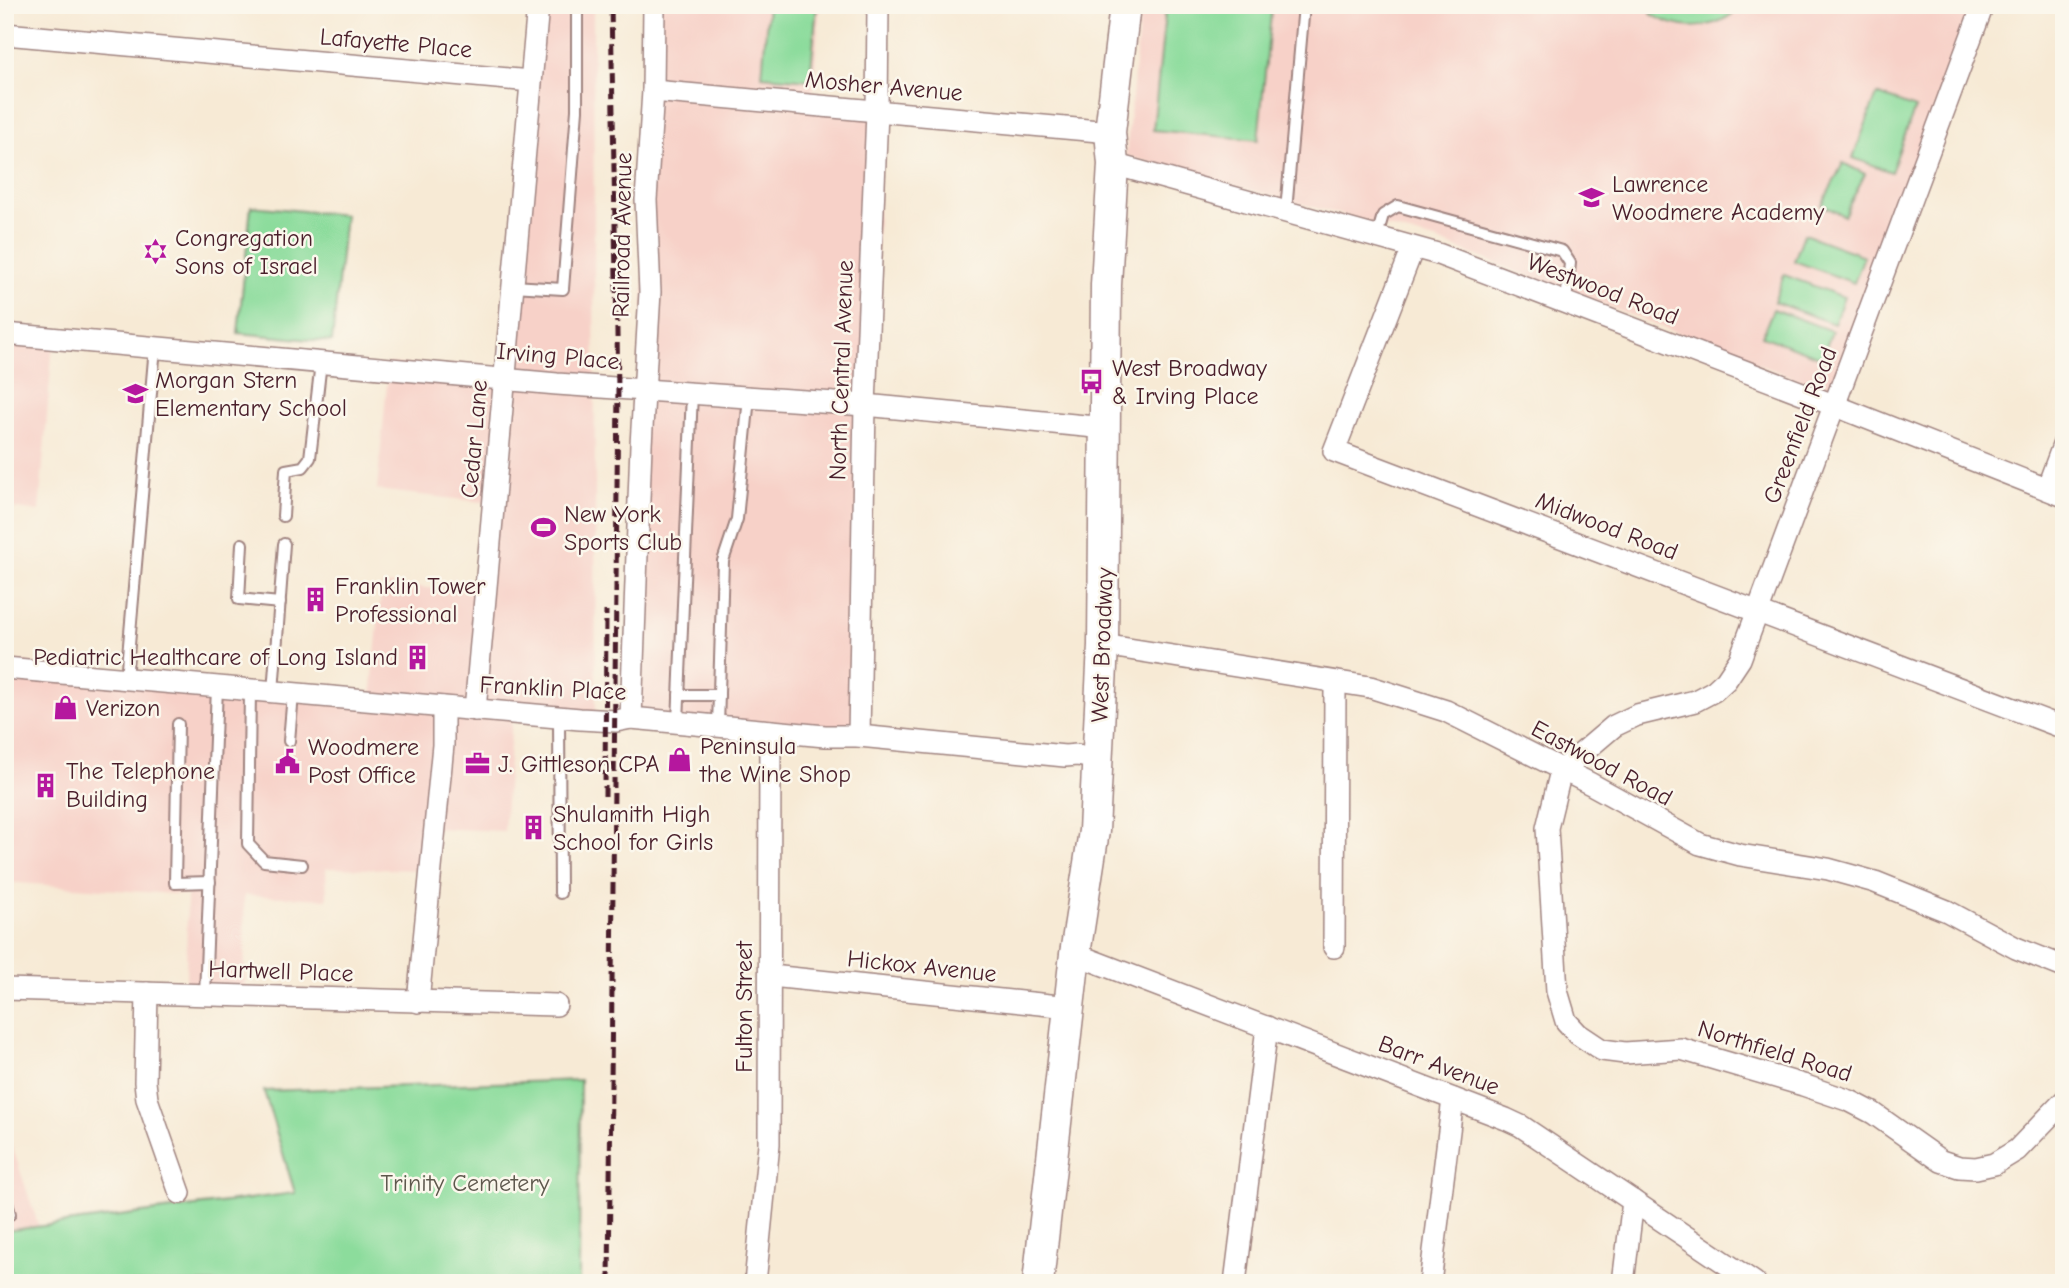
<svg xmlns="http://www.w3.org/2000/svg" width="2069" height="1288" font-family="'Comic Neue',sans-serif">
<rect width="100%" height="100%" fill="#fbf7ec"/>
<filter id="ink" filterUnits="userSpaceOnUse"><feTurbulence type="fractalNoise" baseFrequency=".0143" numOctaves="2"/><feDisplacementMap in="SourceGraphic" scale="14" xChannelSelector="R" yChannelSelector="G"/><feConvolveMatrix kernelMatrix="1 2 1 2 8 2 1 2 1" color-interpolation-filters="sRGB"/></filter>
<filter id="wash" filterUnits="userSpaceOnUse"><feTurbulence type="fractalNoise" baseFrequency=".00686" numOctaves="4" result="noise"/><feDisplacementMap in="SourceGraphic" scale="28" xChannelSelector="R" yChannelSelector="G"/><feGaussianBlur stdDeviation="1.57" result="paint"/><feColorMatrix in="noise" values="0 0 0 0 0 0 0 0 0 0 0 0 0 0 0 0 0 1.4 0 .05"/><feComposite in="paint" operator="in"/></filter>
<g filter="url(#wash)">
<rect width="100%" height="100%" fill="#f7ead5"/>
<g fill="#f7d1c8">
<polygon points="536,5 593,5 596,724 512,717 504,831 432,828 428,870 326,868 327,899 244,895 245,998 186,994 187,895 5,882 5,661 371,697 382,584 485,593 492,503 377,490 389,363 508,378"/>
<polygon points="645,5 820,5 812,103 882,106 859,736 631,718 646,200"/>
<polygon points="1141,5 1973,5 1831,392 1435,240 1126,156"/>
<polygon points="5,329 54,331 39,512 5,507"/>
<polygon points="5,1125 39,1227 5,1231"/>
</g>
<g fill="#8cdc9c" stroke="#6b7e64" stroke-width="2">
<polygon points="768,5 817,5 810,80 762,76"/>
<polygon points="1166,5 1272,5 1258,140 1153,130"/>
<path d="M1652,5H1743C1717,31 1681,33 1651,14Z"/>
<polygon points="1877,94 1915,108 1891,172 1853,158"/>
<polygon points="1843,163 1865,174 1844,216 1822,205"/>
<polygon points="251,206 345,215 332,342 238,333"/>
<polygon points="1804,234 1864,256 1854,283 1794,261"/>
<polygon points="1784,275 1844,297 1834,324 1774,302"/>
<polygon points="1773,309 1832,331 1822,358 1762,336"/>
<polygon points="580,1080 579,1283 5,1283 5,1231 295,1193 264,1091"/>
</g>
</g>
<g filter="url(#ink)">
<g fill="none" stroke-linecap="round" stroke-linejoin="round">
<defs>
<g id="service">
<polyline points="1286,211 1304,5"/>
<polyline points="1377,236 1383,215 1398,206 1562,251 1570,263 1566,302"/>
<polyline points="513,286 563,289 577,110 577,5"/>
<polyline points="283,516 286,470 303,467 310,458 321,362"/>
<polyline points="242,544 239,599 280,603"/>
<polyline points="126,679 155,347"/>
<polyline points="250,690 248,844 264,861 302,865"/>
<polyline points="273,692 284,544"/>
<polyline points="679,695 719,695"/>
<polyline points="559,718 560,893"/>
<polyline points="678,722 692,393"/>
<polyline points="178,724 175,883 210,882"/>
<polyline points="718,726 723,561 737,519 749,397"/>
<polyline points="289,741 293,694"/>
<polyline points="205,995 217,687"/>
<polyline points="5,1195 10,1214"/>
</g>
<g id="minor">
<polyline points="1983,5 1740,659 1726,680 1714,691 1695,701 1637,715 1614,726 1561,771 1547,828 1557,991 1566,1021 1578,1034 1602,1050 1625,1053 1681,1049 1803,1085 1850,1101 1873,1113 1941,1161 1959,1167 1976,1168 1994,1164 2017,1150 2064,1101"/>
<polyline points="5,34 531,81"/>
<polyline points="653,91 1110,132"/>
<polyline points="1113,164 1438,254 1836,406 2064,496"/>
<polyline points="1413,248 1334,451 2064,728"/>
<polyline points="5,334 557,384 865,405 1106,428"/>
<polyline points="2047,489 2064,443"/>
<polyline points="1103,645 1370,687 1446,711 1591,784 1700,844 1740,855 1828,869 1875,882 1947,911 2016,948 2064,967"/>
<polyline points="5,668 580,719 616,721 631,718 825,736 859,736 1065,756 1077,755 1098,759"/>
<polyline points="475,710 538,5"/>
<polyline points="631,718 641,445 650,292 646,200 653,91 654,5"/>
<polyline points="859,736 865,405 877,112 878,5"/>
<polyline points="1334,947 1335,683"/>
<polyline points="1075,954 1506,1119 1521,1126 1755,1283"/>
<polyline points="771,976 1069,1007"/>
<polyline points="5,989 556,1005"/>
<polyline points="147,993 145,1082 147,1099 180,1193"/>
<polyline points="418,1002 443,745 443,707"/>
<polyline points="755,1283 769,1144 770,731"/>
<polyline points="1235,1283 1267,1027"/>
<polyline points="1430,1283 1453,1099"/>
<polyline points="1623,1283 1633,1201"/>
</g>
<polyline id="secondary" points="1038,1283 1075,954 1094,831 1103,645 1106,285 1113,164 1110,132 1125,5"/>
</defs>
<use href="#service" stroke="#a08480" stroke-width="14"/>
<use href="#minor" stroke="#a08480" stroke-width="24"/>
<use href="#secondary" stroke="#a08480" stroke-width="33"/>
<use href="#service" stroke="#fff" stroke-width="10"/>
<use href="#minor" stroke="#fff" stroke-width="21"/>
<use href="#secondary" stroke="#fff" stroke-width="30"/>
<g stroke="#4a1f2b" stroke-width="5" stroke-dasharray="10 5" stroke-linecap="butt">
<polyline points="605,796 606,611"/>
<polyline points="609,1283 618,388 611,5"/>
</g>
</g>
</g>
<defs>
<symbol id="school-bare" viewBox="-9 -9 18 18"><path d="M0-5L7-2L0 1L-7-2ZM-4 1L0 2.5L4 1V4Q0 6-4 4Z" fill="#b5179e" stroke="#fbf7ec" stroke-width="2.5" paint-order="stroke"/></symbol>
<symbol id="synagogue-bare" viewBox="-9 -9 18 18"><path d="M0-6.5L5.6 3.2H-5.6ZM0 6.5L5.6-3.2H-5.6Z" fill="#b5179e" stroke="#fbf7ec" stroke-width="2.5" paint-order="stroke"/></symbol>
<symbol id="bus-bare" viewBox="-9 -9 18 18"><path d="M-5-6H5V4H4V6H2V4H-2V6H-4V4H-5ZM-3.5-4V0h7V-4ZM-3.5 1.2v1.5H-2V1.2ZM2 1.2v1.5H3.5V1.2Z" fill="#b5179e" stroke="#fbf7ec" stroke-width="2.5" paint-order="stroke"/></symbol>
<symbol id="stadium-bare" viewBox="-9 -9 18 18"><path d="M0-5a6.5 5 0 1 0 0 10a6.5 5 0 1 0 0-10ZM-3.5-1.8h7v3.6h-7Z" fill="#b5179e" stroke="#fbf7ec" stroke-width="2.5" paint-order="stroke"/></symbol>
<symbol id="building-bare" viewBox="-9 -9 18 18"><path d="M-4-6H4V6H1V3H-1V6H-4ZM-2.5-4.3h1.7v1.8h-1.7ZM.8-4.3h1.7v1.8H.8ZM-2.5-1h1.7V.8h-1.7ZM.8-1h1.7V.8H.8Z" fill="#b5179e" stroke="#fbf7ec" stroke-width="2.5" paint-order="stroke"/></symbol>
<symbol id="shop-bare" viewBox="-9 -9 18 18"><path d="M-5-2.5h2.3a2.7 3.5 0 0 1 5.4 0H5L5.5 6h-11ZM-1.5-2.5h3a1.5 2.3 0 0 0-3 0Z" fill="#b5179e" stroke="#fbf7ec" stroke-width="2.5" paint-order="stroke"/></symbol>
<symbol id="civic-bare" viewBox="-9 -9 18 18"><path d="M-.6-6.5H3V-4.5H.6V-3L4-1V1h2V6H-6V1h2V-1L-.6-3ZM-1.2 2.5V6h2.4V2.5Z" fill="#b5179e" stroke="#fbf7ec" stroke-width="2.5" paint-order="stroke"/></symbol>
<symbol id="office-bare" viewBox="-9 -9 18 18"><path d="M-6-3h4V-5.5h4V-3h4V5H-6ZM-1-4.5V-3h2v-1.5ZM-6 0V1H6V0Z" fill="#b5179e" stroke="#fbf7ec" stroke-width="2.5" paint-order="stroke"/></symbol>
</defs>
<g fill-rule="evenodd">
<use href="#school-bare" x="1574" y="180" width="35" height="35"/>
<use href="#synagogue-bare" x="138" y="234" width="35" height="35"/>
<use href="#bus-bare" x="1074" y="364" width="35" height="35"/>
<use href="#school-bare" x="118" y="376" width="35" height="35"/>
<use href="#stadium-bare" x="526" y="510" width="35" height="35"/>
<use href="#building-bare" x="298" y="582" width="35" height="35"/>
<use href="#building-bare" x="400" y="640" width="35" height="35"/>
<use href="#shop-bare" x="48" y="690" width="35" height="35"/>
<use href="#shop-bare" x="662" y="742" width="35" height="35"/>
<use href="#civic-bare" x="270" y="744" width="35" height="35"/>
<use href="#office-bare" x="460" y="746" width="35" height="35"/>
<use href="#building-bare" x="28" y="768" width="35" height="35"/>
<use href="#building-bare" x="516" y="810" width="35" height="35"/>
</g>
<g text-anchor="middle" stroke-width="5" stroke-linejoin="round" paint-order="stroke">
<g font-size="24" fill="#4a1f2b" stroke="#fbf7ec">
<text transform="translate(396 43) rotate(5)" y="8">Lafayette Place</text>
<text transform="translate(884 86) rotate(5)" y="8">Mosher Avenue</text>
<text transform="translate(622 235) rotate(-89)" y="8">Railroad Avenue</text>
<text transform="translate(1603 289) rotate(21)" y="8">Westwood Road</text>
<text transform="translate(558 356) rotate(5)" y="8">Irving Place</text>
<text transform="translate(841 370) rotate(-88)" y="8">North Central Avenue</text>
<text transform="translate(1800 425) rotate(-69)" y="8">Greenfield Road</text>
<text transform="translate(474 439) rotate(-85)" y="8">Cedar Lane</text>
<text transform="translate(1607 526) rotate(21)" y="8">Midwood Road</text>
<text transform="translate(1102 645) rotate(-88)" y="8">West Broadway</text>
<text transform="translate(553 688) rotate(3)" y="8">Franklin Place</text>
<text transform="translate(1602 763) rotate(28)" y="8">Eastwood Road</text>
<text transform="translate(922 966) rotate(6)" y="8">Hickox Avenue</text>
<text transform="translate(281 971) rotate(2)" y="8">Hartwell Place</text>
<text transform="translate(744 1007) rotate(-90)" y="8">Fulton Street</text>
<text transform="translate(1775 1051) rotate(17)" y="8">Northfield Road</text>
<text transform="translate(1439 1065) rotate(21)" y="8">Barr Avenue</text>
</g>
<g font-size="24" fill="#4a1f2b" stroke="#fbf7ec" text-anchor="start">
<text x="1612" y="192">Lawrence<tspan x="1612" dy="28">Woodmere Academy</tspan></text>
<text x="175" y="246">Congregation<tspan x="175" dy="28">Sons of Israel</tspan></text>
<text x="1112" y="376">West Broadway<tspan x="1112" dy="28">&amp; Irving Place</tspan></text>
<text x="155" y="388">Morgan Stern<tspan x="155" dy="28">Elementary School</tspan></text>
<text x="564" y="522">New York<tspan x="564" dy="28">Sports Club</tspan></text>
<text x="335" y="594">Franklin Tower<tspan x="335" dy="28">Professional</tspan></text>
<text x="398" y="665" text-anchor="end">Pediatric Healthcare of Long Island</text>
<text x="86" y="716">Verizon</text>
<text x="700" y="754">Peninsula<tspan x="700" dy="28">the Wine Shop</tspan></text>
<text x="308" y="755">Woodmere<tspan x="308" dy="28">Post Office</tspan></text>
<text x="498" y="772">J. Gittleson CPA</text>
<text x="66" y="779">The Telephone<tspan x="66" dy="28">Building</tspan></text>
<text x="553" y="822">Shulamith High<tspan x="553" dy="28">School for Girls</tspan></text>
</g>
<g font-size="24" fill="#5e584d" stroke="#fbf7ec">
<text x="465" y="1191">Trinity Cemetery</text>
</g>
</g>
<rect width="2069" height="1288" fill="none" stroke="#fbf7ec" stroke-width="28"/>
</svg>
